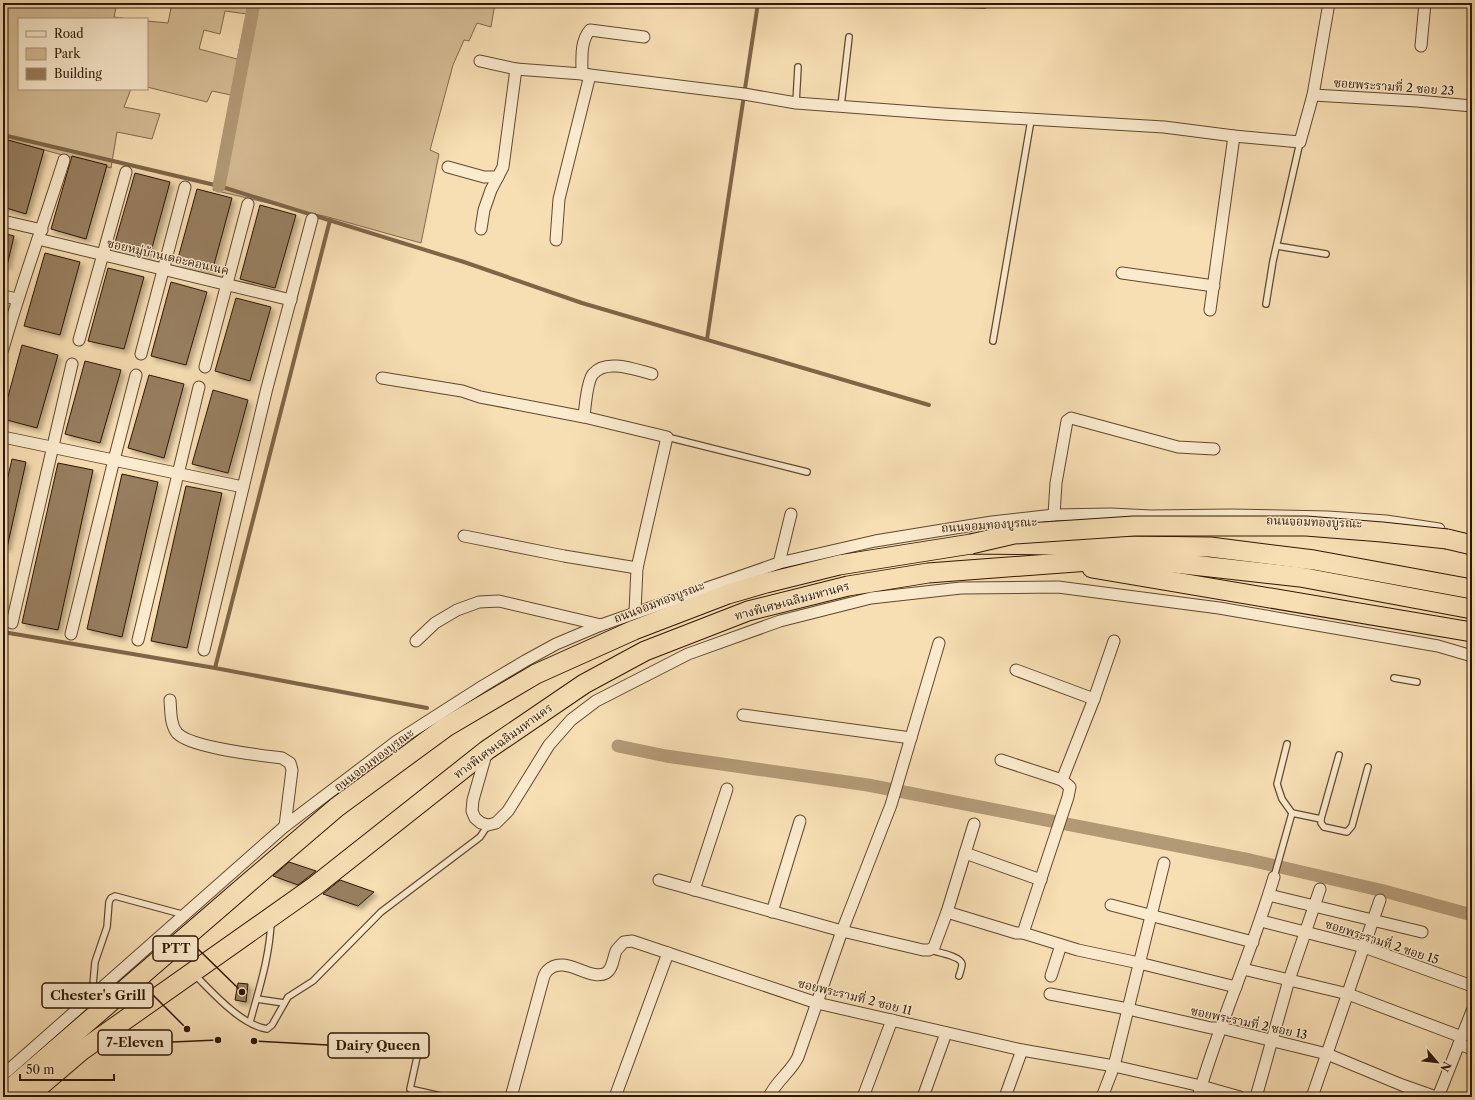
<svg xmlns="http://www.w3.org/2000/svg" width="1475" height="1100" font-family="'Libre Caslon Text','Noto Serif Thai',serif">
<defs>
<filter id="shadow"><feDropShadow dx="3.5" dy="3.5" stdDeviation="2" flood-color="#0004"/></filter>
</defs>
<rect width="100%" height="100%" fill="#f7deb3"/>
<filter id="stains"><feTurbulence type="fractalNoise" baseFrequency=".005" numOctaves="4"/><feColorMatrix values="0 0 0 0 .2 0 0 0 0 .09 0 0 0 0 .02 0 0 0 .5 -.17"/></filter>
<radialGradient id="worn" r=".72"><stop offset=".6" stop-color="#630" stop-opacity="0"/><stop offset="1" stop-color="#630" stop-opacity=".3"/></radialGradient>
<g fill="#d5bc95" stroke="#82694c" fill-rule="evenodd">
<polygon points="3,3 117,3 114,17 129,19 19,19 19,89 131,89 124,107 160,114 152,139 117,132 111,168 3,139"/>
<path d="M172,3H495L491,27L477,23L469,41L464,40L453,65L430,150L439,154L421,243L328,217L213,190L231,95L212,91L207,102L147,87V21L168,23ZM225,11L247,14L237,59L199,49L204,30L220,34Z"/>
</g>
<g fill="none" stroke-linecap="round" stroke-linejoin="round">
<g stroke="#7e6548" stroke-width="4">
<polyline points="854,3 985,7 986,3"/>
<polyline points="3,135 219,186 464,262 582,303 929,405"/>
<polyline points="707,339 758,3"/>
<polyline points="3,632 215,668 427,708"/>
<polyline points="215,668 330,220"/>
</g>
<g stroke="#b39a77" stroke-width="13">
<polyline points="219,186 254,3"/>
<polyline points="618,746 666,756 868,785 1250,860 1384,891 1472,915"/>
</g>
</g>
<g fill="#977e5e" stroke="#2e1602" filter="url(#shadow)">
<polygon points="8,140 44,150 26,214 3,207 3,160"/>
<polygon points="72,156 107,165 86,239 51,229"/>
<polygon points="135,173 170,182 150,255 114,246"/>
<polygon points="197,189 232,198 212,272 177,262"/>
<polygon points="260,205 296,215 275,288 240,279"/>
<polygon points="3,233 14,236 7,266 3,266"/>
<polygon points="45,253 80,262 60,335 24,326"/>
<polygon points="108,268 144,277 124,349 88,341"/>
<polygon points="171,282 207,292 186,365 151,356"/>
<polygon points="236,298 271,307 250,381 215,371"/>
<polygon points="22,345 58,355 37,428 3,419 3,415"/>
<polygon points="85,361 121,370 100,443 65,434"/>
<polygon points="149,375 184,384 164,458 128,448"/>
<polygon points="213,390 248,400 228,473 192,464"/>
<polygon points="12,459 26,462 7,548 3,548 3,498"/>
<polygon points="58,463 93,470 58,630 22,623"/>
<polygon points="122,474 158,482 122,637 87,629"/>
<polygon points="186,486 222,493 187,648 151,641"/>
<polygon points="289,862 316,871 298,885 273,876"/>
<polygon points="340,880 374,892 358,906 323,894"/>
<polygon points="238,983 248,984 246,1002 235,1000"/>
</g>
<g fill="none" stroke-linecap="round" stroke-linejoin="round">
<defs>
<g id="service">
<polyline points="796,103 798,67"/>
<polyline points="841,106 849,37"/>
<polyline points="1277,246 1326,254"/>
<polyline points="1266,304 1273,261 1300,142"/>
<polyline points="993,341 1031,120"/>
<polyline points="667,437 807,472"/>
<polyline points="1394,678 1417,682"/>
<polyline points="1287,744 1277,784 1282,799 1292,813 1321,819"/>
<polyline points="1339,755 1321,819 1321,823 1324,827 1347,832 1352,826 1368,767"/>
<polyline points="1274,877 1292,813"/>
<path d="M930,950C936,952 961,956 962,964C962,967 960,973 959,976"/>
<path d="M195,975C213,993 241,1025 267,1029L272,1025L288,997L313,981L381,912L480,837L488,825"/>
<polyline points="92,996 95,962 107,927 109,902 111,898 115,896 185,915"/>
<polyline points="257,999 284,1003"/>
<path d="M250,1022C259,989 270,956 271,921"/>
<polyline points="419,1048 410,1089 445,1097"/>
</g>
<g id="minor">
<polyline points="1421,46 1425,3"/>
<polyline points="480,61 516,69 582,74 744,94 796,103 943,114 1164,127 1234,136 1300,142 1313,95 1329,3"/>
<path d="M582,74C582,60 580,41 590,30L644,37"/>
<polyline points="1313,95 1417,101 1472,106"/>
<polyline points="448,167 484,177 498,177"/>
<polyline points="3,221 42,230"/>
<polyline points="481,229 484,210 491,190 503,167 516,69"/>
<polyline points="38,239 291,300"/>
<polyline points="556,240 559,199 590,75"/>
<polyline points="1122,273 1214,286"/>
<polyline points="3,296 17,299"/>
<polyline points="1210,310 1234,136"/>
<polyline points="79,340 126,172"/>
<path d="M3,349C21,285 44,223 64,160"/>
<polyline points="141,354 185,187"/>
<polyline points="205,367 248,204"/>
<polyline points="382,378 462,391 480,397 584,417 667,437 637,568 635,612"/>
<path d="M584,417C585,407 587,381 593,374C606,358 636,370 652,374"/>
<polyline points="3,437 243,487"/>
<polyline points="1054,515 1056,483 1067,421 1071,418 1178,447 1214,449"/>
<polyline points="464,536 564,556 637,568"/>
<polyline points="779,563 791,514"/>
<polyline points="12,623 72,364"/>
<polyline points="71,634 114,460 136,375"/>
<polyline points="138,640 199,387"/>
<polyline points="416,641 435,623 457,610 479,602 499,601 601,625"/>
<polyline points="204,650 267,388 312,219"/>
<polyline points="1016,670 1094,699"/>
<path d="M170,700C171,711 170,724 177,733C191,748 259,755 282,758L290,763L292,770L285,826"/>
<polyline points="743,715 911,738"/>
<polyline points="487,751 473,800 472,811 475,818 481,823 488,825 496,823 508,811 549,745 571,720 596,701 688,654 780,621 871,598 961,588 1058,587 1219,608 1438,646 1472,656"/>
<polyline points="1001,760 1062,780"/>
<polyline points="965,853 1041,880"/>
<polyline points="659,880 842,931 923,950 929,950 934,947 947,912 974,824"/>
<polyline points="694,890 727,789"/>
<polyline points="1269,895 1422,932"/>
<polyline points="1111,905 1253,942"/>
<polyline points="772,912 800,821"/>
<polyline points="947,912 1016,933 1023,933 1068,797 1070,787 1062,780 1094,699 1114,641"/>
<polyline points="1261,921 1364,947 1472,986"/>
<polyline points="1023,933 1078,950 1139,963 1236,987"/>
<polyline points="1243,969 1348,994 1462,1037"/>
<polyline points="1051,976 1061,945"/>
<polyline points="1050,994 1128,1009 1211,1028 1221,1028 1327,1054 1402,1085 1436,1097"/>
<polyline points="1459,1044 1472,1049"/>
<polyline points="3,1075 285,826 397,741 483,686 525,661 556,644 601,625 779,563 875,541 992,522 1054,515 1111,514 1151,516 1230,515 1328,517 1386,521 1439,529"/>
<path d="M511,1097L542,983C543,979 544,974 547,971C564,953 590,982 606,973C613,969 613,958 616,951C618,948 621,945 624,942L632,941L817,1003L1022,1050L1114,1066L1201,1086L1240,1097"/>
<polyline points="615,1097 668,953"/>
<path d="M769,1097C776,1081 791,1072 798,1057L842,931L891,805L939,643"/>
<polyline points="863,1097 892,1020"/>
<polyline points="923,1097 946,1033"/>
<polyline points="1005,1097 1022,1050"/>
<polyline points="1102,1097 1114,1066 1164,863"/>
<path d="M1198,1097C1219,1023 1252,952 1274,877"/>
<polyline points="1256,1097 1289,980 1320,889"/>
<polyline points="1312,1097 1380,900"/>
<polyline points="1438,1097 1472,1011"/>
</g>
<g id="motorway">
<polyline points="1447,539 1472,545"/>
<polyline points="1092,568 1472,632"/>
<polyline points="3,1095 247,884 337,807 446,727 536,674 634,630 728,594 766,583 839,565 971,544 1210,547 1314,560 1472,589"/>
<polyline points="27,1097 81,1051 315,886 487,750 584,684 645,651 748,611 848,586 928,573 1130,558 1300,577 1472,609"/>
</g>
</defs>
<use href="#service" stroke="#60482e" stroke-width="8"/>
<use href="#minor" stroke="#60482e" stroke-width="13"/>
<use href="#motorway" stroke="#2e1602" stroke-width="21"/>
<use href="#service" stroke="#faeace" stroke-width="5.5"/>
<use href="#minor" stroke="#faeace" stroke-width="11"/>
<use href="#motorway" stroke="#f7deb3" stroke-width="19"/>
<defs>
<polyline id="motorway-bridge" points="971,544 1014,534 1134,526 1306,526 1382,532 1447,539"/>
</defs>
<use href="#motorway-bridge" stroke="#2e1602" stroke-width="21" stroke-linecap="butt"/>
<use href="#motorway-bridge" stroke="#f7deb3" stroke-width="19"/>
</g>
<g text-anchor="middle" stroke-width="3" stroke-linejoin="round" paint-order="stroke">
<g font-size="12" fill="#2e1602" stroke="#faeace">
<text transform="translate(1394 87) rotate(4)" y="4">ซอยพระรามที่ 2 ซอย 23</text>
<text transform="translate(168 257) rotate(13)" y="4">ซอยหมู่บ้านเดอะคอนเนค</text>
<text transform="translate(1314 522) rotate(2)" y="4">ถนนจอมทองบูรณะ</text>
<text transform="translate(989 525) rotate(-4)" y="4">ถนนจอมทองบูรณะ</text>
<text transform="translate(792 601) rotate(-15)" y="4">ทางพิเศษเฉลิมมหานคร</text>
<text transform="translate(659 602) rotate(-21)" y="4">ถนนจอมทองบูรณะ</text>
<text transform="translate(503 741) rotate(-36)" y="4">ทางพิเศษเฉลิมมหานคร</text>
<text transform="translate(374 760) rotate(-37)" y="4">ถนนจอมทองบูรณะ</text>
<text transform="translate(1382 942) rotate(18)" y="4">ซอยพระรามที่ 2 ซอย 15</text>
<text transform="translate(855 997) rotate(14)" y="4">ซอยพระรามที่ 2 ซอย 11</text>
<text transform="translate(1249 1023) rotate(12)" y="4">ซอยพระรามที่ 2 ซอย 13</text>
</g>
</g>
<path fill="none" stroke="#2e1602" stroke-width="1.5" d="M242 992L198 949M187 1029L153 995M218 1040L172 1042M254 1041L328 1045"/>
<g fill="#2e1602" stroke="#faeace" stroke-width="1.5">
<circle cx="242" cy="992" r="4"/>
<circle cx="187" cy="1029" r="4"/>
<circle cx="218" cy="1040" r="4"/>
<circle cx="254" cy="1041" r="4"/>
</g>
<g fill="#faeace" stroke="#2e1602" stroke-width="1.5">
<rect x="153" y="936" width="45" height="25" rx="4"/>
<rect x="42" y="983" width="111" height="25" rx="4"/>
<rect x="98" y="1030" width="74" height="25" rx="4"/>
<rect x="328" y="1033" width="101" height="25" rx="4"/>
</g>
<g font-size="13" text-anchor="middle" font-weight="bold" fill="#2e1602">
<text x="176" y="953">PTT</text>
<text x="98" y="1000">Chester's Grill</text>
<text x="135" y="1047">7-Eleven</text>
<text x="378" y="1050">Dairy Queen</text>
</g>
<rect width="1475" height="1100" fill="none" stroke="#f7deb3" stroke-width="16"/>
<rect x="4" y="4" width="1467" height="1092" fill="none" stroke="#2e1602" stroke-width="2"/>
<rect x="8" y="8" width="1459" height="1084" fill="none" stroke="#2e1602"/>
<rect x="18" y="18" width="130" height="72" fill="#faeace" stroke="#a8957c"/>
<rect x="26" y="31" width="20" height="6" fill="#faeace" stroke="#a8957c"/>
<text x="54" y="38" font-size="12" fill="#2e1602">Road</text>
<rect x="26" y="48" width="20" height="12" fill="#d5bc95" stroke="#a8957c"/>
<text x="54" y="58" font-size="12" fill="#2e1602">Park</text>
<rect x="26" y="68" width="20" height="12" fill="#977e5e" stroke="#a8957c"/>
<text x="54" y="78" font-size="12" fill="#2e1602">Building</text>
<g transform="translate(1437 1062) rotate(118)" stroke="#faeace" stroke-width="3" paint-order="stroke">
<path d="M0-3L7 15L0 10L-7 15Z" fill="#2e1602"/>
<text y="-6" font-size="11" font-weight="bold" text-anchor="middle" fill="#2e1602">N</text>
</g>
<path d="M20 1074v6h94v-6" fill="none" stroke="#2e1602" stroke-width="2"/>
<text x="26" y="1074" font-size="12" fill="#2e1602" stroke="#faeace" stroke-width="3" paint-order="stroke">50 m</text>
<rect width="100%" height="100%" filter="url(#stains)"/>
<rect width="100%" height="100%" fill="url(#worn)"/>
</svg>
